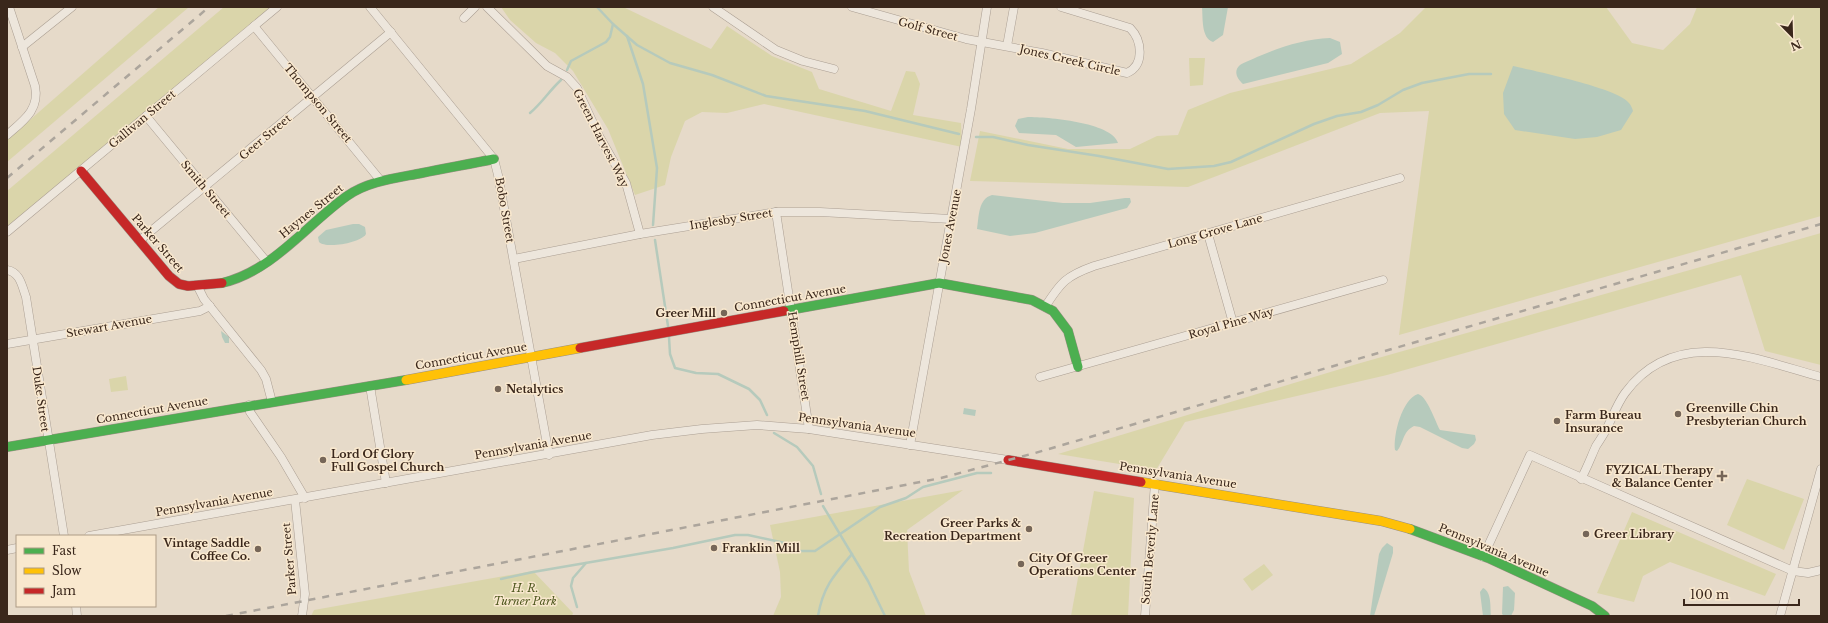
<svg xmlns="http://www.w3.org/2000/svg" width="1828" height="623" font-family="'Libre Baskerville',serif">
<rect width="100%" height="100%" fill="#e6dac9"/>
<g fill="#dad5aa">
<polygon points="159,7 189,7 7,162 7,140"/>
<polygon points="224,7 277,7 7,228 7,191"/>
<polygon points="501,7 623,7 711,49 727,26 772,56 812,72 819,89 891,111 906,71 915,72 920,84 913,115 961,123 962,147 764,104 727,113 702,112 685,121 671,157 665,185 635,195 608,129 573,71 555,53 536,43 510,20"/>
<polygon points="1426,7 1606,7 1632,43 1663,50 1690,24 1697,7 1821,7 1821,216 1399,335 1429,111 1380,113 1188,187 970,181 980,131 1068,149 1130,149 1157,136 1178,135 1188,110 1230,93 1351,64 1400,33"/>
<polygon points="1189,58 1205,58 1203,85 1190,86"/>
<polygon points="1821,233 1821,365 1765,351 1741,275 1387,375 1185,422 1156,470 1058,454 1357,364"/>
<polygon points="126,376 128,390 111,392 109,379"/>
<polygon points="1747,479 1804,499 1784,550 1727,525"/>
<polygon points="963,490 907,530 909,571 926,616 773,616 781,597 780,572 770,525"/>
<polygon points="1094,491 1134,498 1128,616 1071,616"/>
<polygon points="1632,512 1776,574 1765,596 1670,562 1643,576 1634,602 1597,593"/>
<polygon points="1264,564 1273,575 1252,591 1243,579"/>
<polygon points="533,571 573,613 572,616 311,616 314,610"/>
</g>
<g fill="#b6cabc">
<path d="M1202,7H1228L1223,35L1213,42C1201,38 1203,18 1202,7Z"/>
<path d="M1330,38L1340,42L1342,54L1328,63L1243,84C1237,79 1233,71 1240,65C1244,62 1252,60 1257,57C1281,47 1304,39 1330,38Z"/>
<path d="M1513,66C1534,71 1618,88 1629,103C1631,105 1632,108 1633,111L1621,130L1597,137L1575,139L1515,130L1504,114L1503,93Z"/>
<path d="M1028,117C1046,117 1112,122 1118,143L1076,147L1056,135L1019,133L1015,126L1018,119Z"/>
<path d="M992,195L1063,203H1090L1125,198H1130L1131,202L1127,208L1035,233L1010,236L977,229C979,217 978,199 992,195Z"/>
<path d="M353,224H359L365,227L366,234C361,243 326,249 319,242L318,237L326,230Z"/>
<polygon points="221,331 229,337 229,343 225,343 222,337"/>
<path d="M1418,394C1427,396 1435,421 1440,430L1475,435L1476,440L1474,444L1468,449L1462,448L1420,427L1414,426C1402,432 1404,443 1397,451L1395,450C1393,435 1402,399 1418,394Z"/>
<polygon points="964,408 976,410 975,416 963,414"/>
<polygon points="1387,543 1393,547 1393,553 1374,616 1370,616 1379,554 1382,548"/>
<polygon points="1508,586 1515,593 1514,610 1511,616 1504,616 1502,614 1503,587"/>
<path d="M1483,588C1492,592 1490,607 1491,616H1483L1480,592Z"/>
</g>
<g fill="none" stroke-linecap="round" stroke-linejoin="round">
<g stroke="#b6cabc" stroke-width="2.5">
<polyline points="597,7 613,24 637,45 670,63 712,75 766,96 865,111 959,134"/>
<polyline points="627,36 643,84 657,168 653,225"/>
<polyline points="567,70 571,61 606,42 610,37 613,24"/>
<path d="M530,113C542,103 549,91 561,80"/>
<polyline points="976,137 993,137 1028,145 1099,156 1168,169 1214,166 1231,162 1314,124 1337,116 1361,112 1378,105 1403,90 1422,83 1469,74 1491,74"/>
<polyline points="655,240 668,326"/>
<polyline points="669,337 670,354 675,368 696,373 718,374 749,389 760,400 767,415"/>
<polyline points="774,433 797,447 813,466 821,494"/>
<polyline points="823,506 868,581 885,616"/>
<polyline points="501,579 533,572 673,548 735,535 748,535 785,543 800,551 815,551 880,507 906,498 923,487 977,473 991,473"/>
<polyline points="577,607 571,586 573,578 586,563"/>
<path d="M818,616C823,587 834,575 852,554"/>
</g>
<defs>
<g id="street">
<polyline points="370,7 494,159 498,175 549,455"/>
<polyline points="487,7 547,66 567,77 577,88 599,136 626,183 640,234"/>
<polyline points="713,7 776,50 803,61 834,69"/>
<path d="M852,7L966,39L1042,53L1127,73C1145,65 1142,40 1130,28L1061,7"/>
<polyline points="464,18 475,7"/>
<polyline points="254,26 381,181"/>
<polyline points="1007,46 1014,7"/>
<polyline points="22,47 72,7"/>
<polyline points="146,116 266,261"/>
<path d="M7,135C23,121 40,110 35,86L9,7"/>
<polyline points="776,212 809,429"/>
<polyline points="7,232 277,7"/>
<polyline points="1208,234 1233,323"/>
<polyline points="139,241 391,32"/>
<polyline points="514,259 640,234 776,212 820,212 951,219"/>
<path d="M7,270C20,272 22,286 26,297L64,536"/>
<polyline points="198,287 204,299 261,370 266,379 272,402"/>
<path d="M1045,307C1061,282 1066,276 1094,266L1400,178"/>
<polyline points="7,344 200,311 210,306"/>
<polyline points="1040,377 1383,280"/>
<polyline points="370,386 386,483"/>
<polyline points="249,405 250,412 281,457 305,498"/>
<polyline points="910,445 971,109 987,7"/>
<path d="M1581,479C1587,468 1591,457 1596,446C1600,440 1604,434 1607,428C1613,416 1617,404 1625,393C1676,324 1755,359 1821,377"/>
<polyline points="295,500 305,594 302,616"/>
<polyline points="89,536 652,435 702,429 757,425 809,429 1008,460"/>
<polyline points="7,550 17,548"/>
<polyline points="1483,557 1530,455 1793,571 1808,573 1821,570"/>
<polyline points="76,606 77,616"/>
<polyline points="1145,616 1155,483"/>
<polyline points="1780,616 1821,469"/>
</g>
<g id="fast">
<path d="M222,283C273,271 306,225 347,196C368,181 397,178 422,173C446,168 470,164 494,159"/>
<polyline points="784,311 939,283 1032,300 1053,311 1068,331 1078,367"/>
<polyline points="7,447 406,380"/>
<polyline points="1410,529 1488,558 1592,606 1605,616"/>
</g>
<g id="slow">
<polyline points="406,380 580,348"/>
<polyline points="1141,482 1381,521 1410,529"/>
</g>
<g id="jam">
<polyline points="81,171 169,276 179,284 188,286 222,283"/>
<polyline points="580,348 784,311"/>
<polyline points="1008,460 1141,482"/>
</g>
</defs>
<use href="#street" stroke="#ab9f93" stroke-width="9"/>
<use href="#fast" stroke="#9a8f83" stroke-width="10"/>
<use href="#slow" stroke="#9a8f83" stroke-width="10"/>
<use href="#jam" stroke="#9a8f83" stroke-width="10"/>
<use href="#street" stroke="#ede6dc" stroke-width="8"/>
<use href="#fast" stroke="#4caf50" stroke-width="9"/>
<use href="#slow" stroke="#ffc107" stroke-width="9"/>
<use href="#jam" stroke="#c62828" stroke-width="9"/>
<g stroke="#aca59c" stroke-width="2.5" stroke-dasharray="7 7" stroke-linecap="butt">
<polyline points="7,178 209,7"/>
<polyline points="226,616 941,478 1035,453 1821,224"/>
</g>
</g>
<g fill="#766658" stroke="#f9e8ce" stroke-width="1.5">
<circle cx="724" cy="313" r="4"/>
<circle cx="498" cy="389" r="4"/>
<circle cx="1678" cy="414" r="4"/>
<circle cx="1557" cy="421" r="4"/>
<circle cx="323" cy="460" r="4"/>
<path d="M1720 470h4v4h4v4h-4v4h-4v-4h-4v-4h4z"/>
<circle cx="1029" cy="529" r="4"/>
<circle cx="1586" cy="534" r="4"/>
<circle cx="714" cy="548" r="4"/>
<circle cx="258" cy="549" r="4"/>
<circle cx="1021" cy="564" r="4"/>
</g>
<g text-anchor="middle" stroke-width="3" stroke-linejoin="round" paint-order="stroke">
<g font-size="11" fill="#3a271b" stroke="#f9e8ce">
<text transform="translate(928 29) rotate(15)" y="4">Golf Street</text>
<text transform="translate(1070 60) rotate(13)" y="4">Jones Creek Circle</text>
<text transform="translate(318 103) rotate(50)" y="4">Thompson Street</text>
<text transform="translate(142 119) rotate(-40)" y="4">Gallivan Street</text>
<text transform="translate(265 137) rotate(-40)" y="4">Geer Street</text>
<text transform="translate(601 138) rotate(63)" y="4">Green Harvest Way</text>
<text transform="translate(206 189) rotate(50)" y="4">Smith Street</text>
<text transform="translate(505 210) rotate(80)" y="4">Bobo Street</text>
<text transform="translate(311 211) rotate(-39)" y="4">Haynes Street</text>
<text transform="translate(731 219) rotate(-9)" y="4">Inglesby Street</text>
<text transform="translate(950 226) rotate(-79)" y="4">Jones Avenue</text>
<text transform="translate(1215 231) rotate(-16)" y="4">Long Grove Lane</text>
<text transform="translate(158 243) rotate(49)" y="4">Parker Street</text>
<text transform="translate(790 298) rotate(-10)" y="4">Connecticut Avenue</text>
<text transform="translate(1231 323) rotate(-16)" y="4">Royal Pine Way</text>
<text transform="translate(109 326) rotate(-10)" y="4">Stewart Avenue</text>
<text transform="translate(471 356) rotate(-10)" y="4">Connecticut Avenue</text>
<text transform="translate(799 356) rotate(81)" y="4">Hemphill Street</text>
<text transform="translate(41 399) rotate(82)" y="4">Duke Street</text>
<text transform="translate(152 410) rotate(-10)" y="4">Connecticut Avenue</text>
<text transform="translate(857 425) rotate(8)" y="4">Pennsylvania Avenue</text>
<text transform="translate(533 445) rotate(-10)" y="4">Pennsylvania Avenue</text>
<text transform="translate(1178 475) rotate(9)" y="4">Pennsylvania Avenue</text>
<text transform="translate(214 502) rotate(-10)" y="4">Pennsylvania Avenue</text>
<text transform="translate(1150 549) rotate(-85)" y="4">South Beverly Lane</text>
<text transform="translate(1494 550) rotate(23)" y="4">Pennsylvania Avenue</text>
<text transform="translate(289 559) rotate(-95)" y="4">Parker Street</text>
</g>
<g font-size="11" font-weight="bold" fill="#3a271b" stroke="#f9e8ce" text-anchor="start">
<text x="716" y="317" text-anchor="end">Greer Mill</text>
<text x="506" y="393">Netalytics</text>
<text x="1686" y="412">Greenville Chin<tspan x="1686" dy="13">Presbyterian Church</tspan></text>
<text x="1565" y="419">Farm Bureau<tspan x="1565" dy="13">Insurance</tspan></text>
<text x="331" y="458">Lord Of Glory<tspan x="331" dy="13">Full Gospel Church</tspan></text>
<text x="1713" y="474" text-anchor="end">FYZICAL Therapy<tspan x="1713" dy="13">&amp; Balance Center</tspan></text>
<text x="1021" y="527" text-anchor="end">Greer Parks &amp;<tspan x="1021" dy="13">Recreation Department</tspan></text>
<text x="1594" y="538">Greer Library</text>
<text x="250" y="547" text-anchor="end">Vintage Saddle<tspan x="250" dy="13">Coffee Co.</tspan></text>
<text x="722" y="552">Franklin Mill</text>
<text x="1029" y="562">City Of Greer<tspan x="1029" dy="13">Operations Center</tspan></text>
</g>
<g font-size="11" font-style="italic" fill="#4f581f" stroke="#f9e8ce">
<text x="525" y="592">H. R.<tspan x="525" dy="13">Turner Park</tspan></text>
</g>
</g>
<rect width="1828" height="623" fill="none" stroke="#3a271b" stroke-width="16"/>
<rect x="16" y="535" width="140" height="72" fill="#f9e8ce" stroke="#ad9b86"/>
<rect x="24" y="548" width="20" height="6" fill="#4caf50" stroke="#ad9b86"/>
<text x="52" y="555" font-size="12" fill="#3a271b">Fast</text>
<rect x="24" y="568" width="20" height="6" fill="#ffc107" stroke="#ad9b86"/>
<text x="52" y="575" font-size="12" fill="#3a271b">Slow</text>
<rect x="24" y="588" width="20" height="6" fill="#c62828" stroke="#ad9b86"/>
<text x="52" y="595" font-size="12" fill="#3a271b">Jam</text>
<g transform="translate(1792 36) rotate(157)" stroke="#f9e8ce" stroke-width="3" paint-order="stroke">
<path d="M0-3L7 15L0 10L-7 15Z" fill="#3a271b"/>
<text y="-6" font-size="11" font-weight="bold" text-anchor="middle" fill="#3a271b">N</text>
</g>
<path d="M1684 599v6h115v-6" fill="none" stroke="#3a271b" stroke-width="2"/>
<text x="1690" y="599" font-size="12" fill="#3a271b" stroke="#f9e8ce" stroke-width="3" paint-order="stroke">100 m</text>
</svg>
